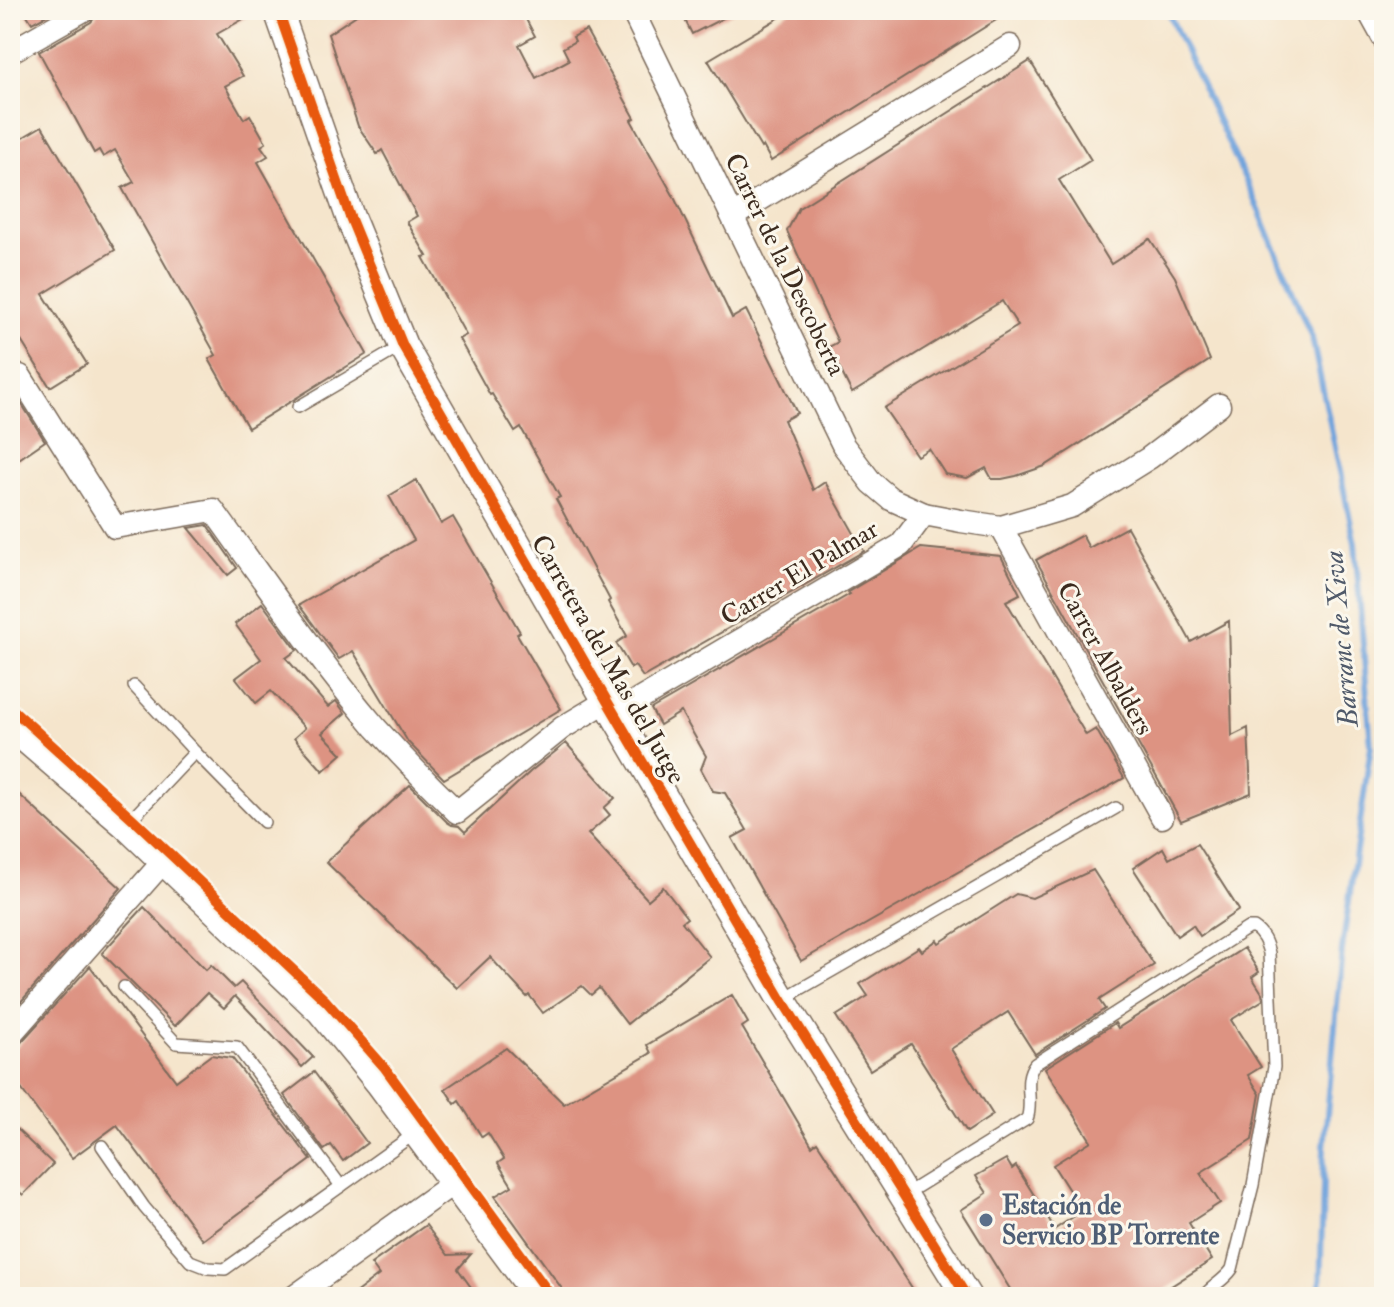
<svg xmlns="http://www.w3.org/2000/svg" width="1394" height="1307" font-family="'IM FELL Double Pica',serif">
<rect width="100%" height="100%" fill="#fbf7ec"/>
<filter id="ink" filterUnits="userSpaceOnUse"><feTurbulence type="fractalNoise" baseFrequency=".0125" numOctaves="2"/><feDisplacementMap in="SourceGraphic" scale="16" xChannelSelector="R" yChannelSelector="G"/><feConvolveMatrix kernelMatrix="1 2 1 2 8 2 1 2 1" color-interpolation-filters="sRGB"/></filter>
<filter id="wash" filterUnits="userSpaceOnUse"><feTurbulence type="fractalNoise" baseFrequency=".006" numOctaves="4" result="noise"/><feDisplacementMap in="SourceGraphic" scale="32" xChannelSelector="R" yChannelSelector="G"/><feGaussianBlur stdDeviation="1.8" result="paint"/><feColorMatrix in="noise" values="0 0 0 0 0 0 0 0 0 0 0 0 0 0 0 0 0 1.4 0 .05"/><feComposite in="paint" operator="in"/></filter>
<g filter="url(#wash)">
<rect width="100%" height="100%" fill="#f5e5cc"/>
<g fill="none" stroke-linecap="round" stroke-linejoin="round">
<polyline stroke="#70a3dc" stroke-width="6" points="1167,10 1253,196 1312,338 1355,543 1371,746 1342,950 1324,1148 1320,1297"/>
</g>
<g id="blocks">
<g fill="#dd9382">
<polygon points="24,10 56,10 32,23"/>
<polygon points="98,10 259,10 217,34 243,76 225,86 244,119 250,115 266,143 261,146 268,156 258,162 367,354 248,428 209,359 216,355 122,188 134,182 115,150 103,157 99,150 94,153 39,52 91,22 96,16"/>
<polygon points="364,10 521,10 535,36 519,45 536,78 569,60 563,48 575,41 573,37 586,30 635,118 631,120 673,195 732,318 746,310 797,413 784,420 813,490 825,482 864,551 643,677 635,666 631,668 616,643 627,636 608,602 610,600 556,499 560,497 521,428 515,432 492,394 490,395 459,339 466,335 423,257 427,256 407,222 417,216 382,150 377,154 358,126 328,34"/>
<polygon points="680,10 739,10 692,34"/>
<polygon points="792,10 1012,10 771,161 763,146 761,148 708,60"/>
<polygon points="1030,61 1091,160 1059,180 1111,264 1150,239 1175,277 1210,360 1045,466 1016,476 1002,479 992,479 986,468 967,478 945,474 929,449 917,456 884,408 1018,326 1002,301 852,393 829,347 838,342 787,231 799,208"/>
<polygon points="42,126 115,250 43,294 87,364 50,387 10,323 10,145"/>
<polygon points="16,395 45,441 10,465 10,397"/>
<polygon points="416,480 441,524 453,517 520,632 517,634 561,709 444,779 408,742 353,651 339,659 299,605 414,540 389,496"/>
<polygon points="207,525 237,568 228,575 189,528"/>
<polygon points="1127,527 1191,642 1229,621 1232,736 1248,728 1251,793 1181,821 1036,560 1082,535 1089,548"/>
<polygon points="921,548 1001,556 1020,594 1006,601 1086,735 1096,729 1124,778 801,961 732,838 747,830 725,793 713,791 701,769 706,756 681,712 660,725 651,709 850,594 848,592"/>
<polygon points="262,603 297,650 286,658 328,707 336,701 345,713 322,733 342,754 323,771 294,738 305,728 271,691 256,703 236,678 261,659 235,624"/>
<polygon points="566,743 615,798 604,808 610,815 588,834 648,900 663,887 687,918 682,922 710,957 627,1024 599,988 591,995 582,986 543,1013 529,995 527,997 490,957 457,988 326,862 410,785 447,822 452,825 459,826 465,832 531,771"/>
<polygon points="10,786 121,888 10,1014"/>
<polygon points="1197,844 1239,910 1200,936 1193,925 1177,936 1133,868 1163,848 1169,859"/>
<polygon points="1093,870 1154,965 1099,1000 1105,1009 1035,1054 1008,1012 951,1049 993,1115 967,1132 911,1044 870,1070 836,1016 868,996 860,984 919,947 922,951 937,940 939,943 1016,894 1032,898"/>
<polygon points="144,907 206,970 211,965 234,988 241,982 313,1057 302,1067 235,996 224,1008 207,993 175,1026 102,953"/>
<polygon points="1244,948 1259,972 1252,977 1262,993 1263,1000 1231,1020 1261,1067 1248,1075 1260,1094 1252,1140 1200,1173 1220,1203 1189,1223 1212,1260 1154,1297 1015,1297 961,1210 987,1193 976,1176 1006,1159 1012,1169 1016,1166 1055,1229 1082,1211 1053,1165 1091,1141 1045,1068 1115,1023 1118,1028"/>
<polygon points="90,966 176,1081 211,1055 232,1058 311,1160 203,1240 117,1125 72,1158 14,1079 16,1048"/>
<polygon points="732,995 748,1023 742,1027 812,1146 817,1142 918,1297 568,1297 495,1196 512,1186 498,1163 504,1159 488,1133 482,1137 459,1101 455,1104 445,1089 506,1048 564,1104 651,1053 647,1045"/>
<polygon points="314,1072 367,1143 343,1161 331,1145 324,1150 284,1095"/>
<polygon points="10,1123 53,1164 23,1195 10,1184"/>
<polygon points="426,1225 448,1255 471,1254 458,1269 478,1297 350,1297 379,1275 371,1264"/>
</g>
</g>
</g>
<g filter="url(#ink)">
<use href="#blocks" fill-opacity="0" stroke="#7c6b5b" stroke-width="2"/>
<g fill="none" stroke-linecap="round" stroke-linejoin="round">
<defs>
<g id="service">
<polyline points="298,407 402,346"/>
<polyline points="134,686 195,752 264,822"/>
<polyline points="124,827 195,752"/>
<polyline points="124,987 176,1043 237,1047 341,1186"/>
<polyline points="783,999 1116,808"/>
<polyline points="102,1146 144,1207 190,1261 208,1268 225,1269 414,1134"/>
<path d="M904,1195L1027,1119C1034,1101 1022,1080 1035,1064L1248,928H1254C1263,934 1266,942 1269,953L1274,1067L1253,1185L1232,1269C1224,1281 1211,1286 1203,1297"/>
</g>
<g id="minor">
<polyline points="632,10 843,445 872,483 891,499 924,514"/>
<polyline points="1368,10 1384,39"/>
<polyline points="10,52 84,10"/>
<polyline points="733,216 1010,46"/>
<path d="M10,383L20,376L115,527L213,510C266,583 317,659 376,728C402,757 429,785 457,812L562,728L607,701"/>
<polyline points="1001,527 1162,817"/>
<polyline points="615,714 901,545 924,514 961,521 1001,527 1072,506 1149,458 1219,405"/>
<polyline points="10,729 124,827 319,1013 377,1084 535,1297"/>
<polyline points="10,1035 162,863"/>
<polyline points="294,1297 452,1184"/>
</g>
<polyline id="tertiary" points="278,10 350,217 403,346 607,701 782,1000 967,1297"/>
</defs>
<use href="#service" stroke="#7c6b5b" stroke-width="14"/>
<use href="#minor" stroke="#7c6b5b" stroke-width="25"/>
<use href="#tertiary" stroke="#7c6b5b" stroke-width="31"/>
<use href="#service" stroke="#fff" stroke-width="11"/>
<use href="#minor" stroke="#fff" stroke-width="22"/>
<use href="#tertiary" stroke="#fff" stroke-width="28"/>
<defs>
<g id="cycleway">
<polyline points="278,10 350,217 403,346 607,701 782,1000 967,1297"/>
<polyline points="10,707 133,819 326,1001 385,1068 552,1297"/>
</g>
</defs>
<use href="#cycleway" stroke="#fbf7ec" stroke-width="15"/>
<use href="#cycleway" stroke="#e8590c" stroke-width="10"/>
</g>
</g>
<circle fill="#5c6f8a" stroke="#fbf7ec" stroke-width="3" cx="986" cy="1220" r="8"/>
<g text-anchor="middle" stroke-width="6" stroke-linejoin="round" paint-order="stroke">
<g font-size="26" fill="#3b2a1e" stroke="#fbf7ec">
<text transform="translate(786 264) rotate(64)" y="9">Carrer de la Descoberta</text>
<text transform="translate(799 572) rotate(-31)" y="9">Carrer El Palmar</text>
<text transform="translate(1106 658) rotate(61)" y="9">Carrer Albalders</text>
<text transform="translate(609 659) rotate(60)" y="9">Carretera del Mas del Jutge</text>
</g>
<g font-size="26" font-weight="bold" fill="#4e5e75" stroke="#fbf7ec" text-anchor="start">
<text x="1002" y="1214">Estación de<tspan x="1002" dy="30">Servicio BP Torrente</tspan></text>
</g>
<g font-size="28" font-style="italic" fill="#505a6a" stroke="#fbf7ec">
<text transform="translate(1340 639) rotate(-95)" y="10">Barranc de Xiva</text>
</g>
</g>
<rect width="1394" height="1307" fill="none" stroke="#fbf7ec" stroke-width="40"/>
</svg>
